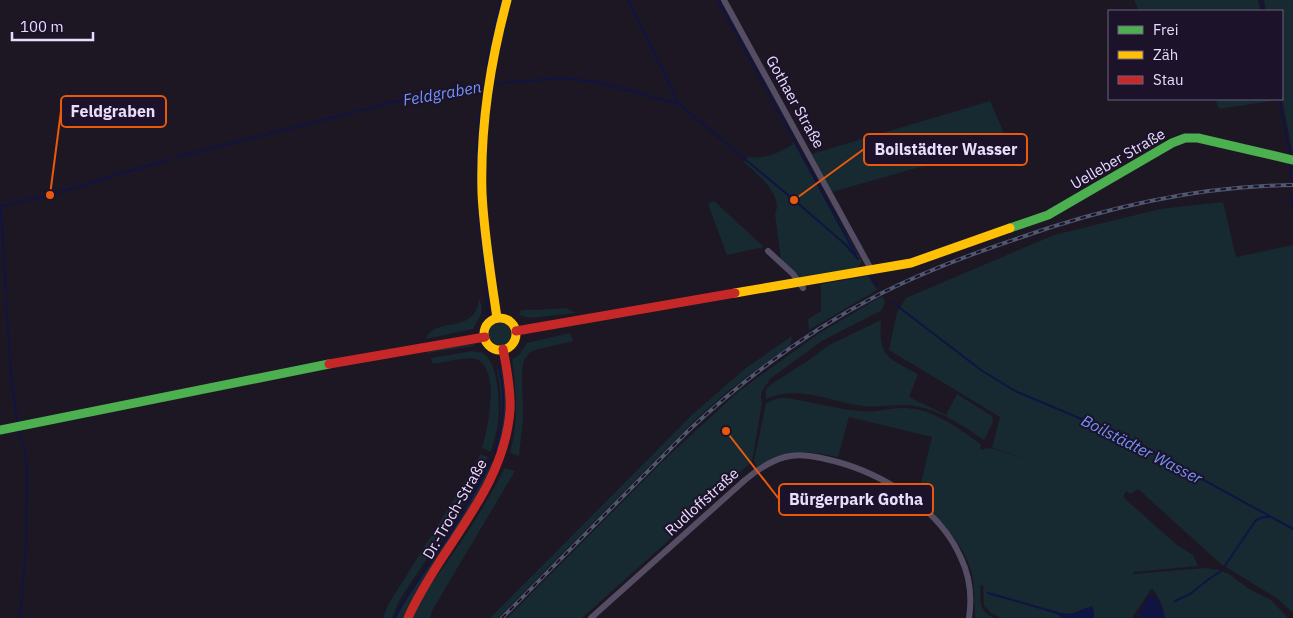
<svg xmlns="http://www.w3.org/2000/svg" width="1293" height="618" font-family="'IBM Plex Sans',sans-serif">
<rect width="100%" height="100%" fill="#1d1724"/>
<g fill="#172931">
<polygon points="1134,0 1258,0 1260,11 1139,11"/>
<polygon points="1264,0 1293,0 1293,155 1282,99 1282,11 1266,11"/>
<polygon points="1215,99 1272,99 1272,101 1219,109"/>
<polygon points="990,101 1008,142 832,192 812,154"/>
<path d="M793,141L862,261L858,268L799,278L781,260L775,214C784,195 756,173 744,162L749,157C767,159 777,153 792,145Z"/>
<polygon points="714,201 764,247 727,255 708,204"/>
<path d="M1223,202L1236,257L1293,245V613L1278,599L1221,564L1138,489L1131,494L1126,491L1123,497L1177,545L1193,555L1198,566L1133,572L1134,574L1205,568L1219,570L1229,574L1249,589L1271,600L1288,618H1165C1163,606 1159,598 1152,588L1133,616V618H1094V611L1086,608L1071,614L1057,613L1062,618H1001L991,613L984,605L983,585L980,586C981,602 978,610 994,618H976L975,616C974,601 975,584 971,570C961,540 940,519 917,499L932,437L849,417L838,457C803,450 789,449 757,467L754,461L766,403L779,398H788C812,402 836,409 860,411C875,413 891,407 906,408C934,409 959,429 981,444L980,448L983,450L985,448L993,449L1039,462L992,448L1000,417L889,350L897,312L906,298L1054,235L1160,209Z"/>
<polygon points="868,276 877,290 809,330 808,319 821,311 821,284"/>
<polygon points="882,296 885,301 882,310 822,341 771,378 762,391 761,397 762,402 752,462 715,493 668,541 582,618 507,618 664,460 739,391 818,334"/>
<path d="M479,298C485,314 480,315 473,329L426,339C436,315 476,336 479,298Z"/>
<polygon points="566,308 576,313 529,318 519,315 521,310 537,310"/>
<path d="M881,320C878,358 889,358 918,374L909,397L946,415L957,394L992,416L993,422L984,440C965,427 946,414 924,408C904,402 884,408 863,406C832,402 797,384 766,399V390L770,385L809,360L829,345Z"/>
<circle cx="500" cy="334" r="11"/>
<path d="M570,333L573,341L535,350L529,353L524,360L522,370L523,419L519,456L510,453C519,421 516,392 512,359L518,356L527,343Z"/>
<polygon points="792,336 790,345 728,391 694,421 498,618 490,618 694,413 746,368"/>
<polygon points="474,344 474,346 427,353 427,350"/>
<path d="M473,351C474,352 481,352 481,352C499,360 500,405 498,422C497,432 493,442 491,452L482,448C488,429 501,368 476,359C468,356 447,362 437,363H432L431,358Z"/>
<path d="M501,368C508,398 506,420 499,450H495C503,419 503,400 497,369Z"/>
<polygon points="480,454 488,457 462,505 399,601 392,618 383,618 388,605 469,475"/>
<path d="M492,462H493C490,477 480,491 473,503C450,542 422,578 403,618H396C407,596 423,576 436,556C456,525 475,494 492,462Z"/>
<path d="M505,468L515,471L433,609L430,618H412C421,594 442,570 456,549C474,523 490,496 505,468Z"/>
</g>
<g fill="#101443">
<path d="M1150,595C1161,598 1162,608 1164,618L1138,617L1145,602Z"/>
<polygon points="1092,606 1094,611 1094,618 1062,618 1056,613 1071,614"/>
</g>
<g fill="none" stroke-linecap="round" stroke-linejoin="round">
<g stroke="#101443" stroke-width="2">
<polyline points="628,0 679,104 794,200 846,245 858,259"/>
<polyline points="718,0 856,255"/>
<polyline points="1261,0 1263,11"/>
<polyline points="486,65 501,0"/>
<polyline points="493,84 560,78 597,82 679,104"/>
<polyline points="1279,99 1290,155"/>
<polyline points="177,157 437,91 485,85"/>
<polyline points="1290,162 1291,180"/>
<polyline points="477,190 477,153 480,110"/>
<polyline points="1291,197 1293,208"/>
<polyline points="478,205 488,310 487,317 480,328"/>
<polyline points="0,206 50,195 170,159"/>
<polyline points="1,206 6,293"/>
<polyline points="870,275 878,285"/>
<polyline points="6,300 11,375 17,421"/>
<polyline points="892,302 981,370 1015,391 1091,423 1111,429 1293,529"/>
<polyline points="482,346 493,354"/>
<polyline points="18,431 25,449 27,473 26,545 20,618"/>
<path d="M495,452C504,421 506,399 499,367"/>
<polyline points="1224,567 1256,520 1264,517 1269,517"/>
<polyline points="988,593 1058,613"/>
<polyline points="1175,601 1190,594 1209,579 1221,571"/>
<path d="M395,618C406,594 424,572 439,550C459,521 476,491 491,460"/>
</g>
<g stroke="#544d64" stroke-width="6">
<polyline points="724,0 872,271"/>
<polyline points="768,251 793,274 803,288"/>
<path d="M591,618L745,480C757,470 770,461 785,457C801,453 818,457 834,461C884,474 940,509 961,558C970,577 972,598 969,618"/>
</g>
<g stroke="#4caf50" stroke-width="9">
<polyline points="1010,228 1048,215 1172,143 1185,138 1198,138 1293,160"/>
<polyline points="0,430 329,364"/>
</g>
<g stroke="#ffc107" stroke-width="9">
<polyline points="735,293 911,263 1010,228"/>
<path d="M497,318C491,276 484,235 482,193C480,127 490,63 507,0"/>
<circle cx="500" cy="334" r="16"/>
</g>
<g stroke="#c62828" stroke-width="9">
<polyline points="516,331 735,293"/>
<polyline points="329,364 485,337"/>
<path d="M408,618C417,597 430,577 442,558C472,512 506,467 510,410C511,390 507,369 503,349"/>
</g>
<defs>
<path id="rail" d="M502,618L688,431C746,377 808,331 878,295C923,272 971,254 1019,238C1107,207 1199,186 1293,185"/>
</defs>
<use href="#rail" stroke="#4f586e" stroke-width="4"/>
<use href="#rail" stroke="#1c1229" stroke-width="2" stroke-dasharray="5.5" stroke-linecap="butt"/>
</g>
<g text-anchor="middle" stroke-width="4" stroke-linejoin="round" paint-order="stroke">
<g font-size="15" fill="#e9dcfd" stroke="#1c1229">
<text transform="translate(795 102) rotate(61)" y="5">Gothaer Straße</text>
<text transform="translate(1118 159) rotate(-30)" y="5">Uelleber Straße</text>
<text transform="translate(702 502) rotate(-42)" y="5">Rudloffstraße</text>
<text transform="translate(455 509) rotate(-60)" y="5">Dr.-Troch-Straße</text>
</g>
<g font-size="16" font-style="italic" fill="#7195f6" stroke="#1c1229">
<text transform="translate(442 93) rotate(-10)" y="6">Feldgraben</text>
<text transform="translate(1142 449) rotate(27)" y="6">Boilstädter Wasser</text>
</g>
</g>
<path fill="none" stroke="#e8590c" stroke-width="2" d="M50 195L61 111M794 200L864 149M726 431L779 499"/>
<g fill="#e8590c" stroke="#1c1229" stroke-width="2">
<circle cx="50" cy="195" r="5"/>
<circle cx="794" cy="200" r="5"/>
<circle cx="726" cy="431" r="5"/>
</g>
<g fill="#1c1229" stroke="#e8590c" stroke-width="2">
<rect x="61" y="96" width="105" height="31" rx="5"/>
<rect x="864" y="134" width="163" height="31" rx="5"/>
<rect x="779" y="484" width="154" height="31" rx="5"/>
</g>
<g font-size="16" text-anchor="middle" font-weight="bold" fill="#e9dcfd">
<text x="113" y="117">Feldgraben</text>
<text x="946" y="155">Boilstädter Wasser</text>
<text x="856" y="505">Bürgerpark Gotha</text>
</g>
<rect x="1108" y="10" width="175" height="90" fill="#1c1229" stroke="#6e637e"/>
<rect x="1118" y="26" width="25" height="8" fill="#4caf50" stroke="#6e637e"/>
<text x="1153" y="35" font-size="15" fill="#e9dcfd">Frei</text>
<rect x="1118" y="51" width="25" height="8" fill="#ffc107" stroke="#6e637e"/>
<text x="1153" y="60" font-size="15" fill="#e9dcfd">Zäh</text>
<rect x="1118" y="76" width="25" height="8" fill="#c62828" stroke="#6e637e"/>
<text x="1153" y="85" font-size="15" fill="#e9dcfd">Stau</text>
<path d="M12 32v8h81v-8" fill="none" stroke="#e9dcfd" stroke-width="2.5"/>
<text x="20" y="32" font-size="15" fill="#e9dcfd" stroke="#1c1229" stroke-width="4" paint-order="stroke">100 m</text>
</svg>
